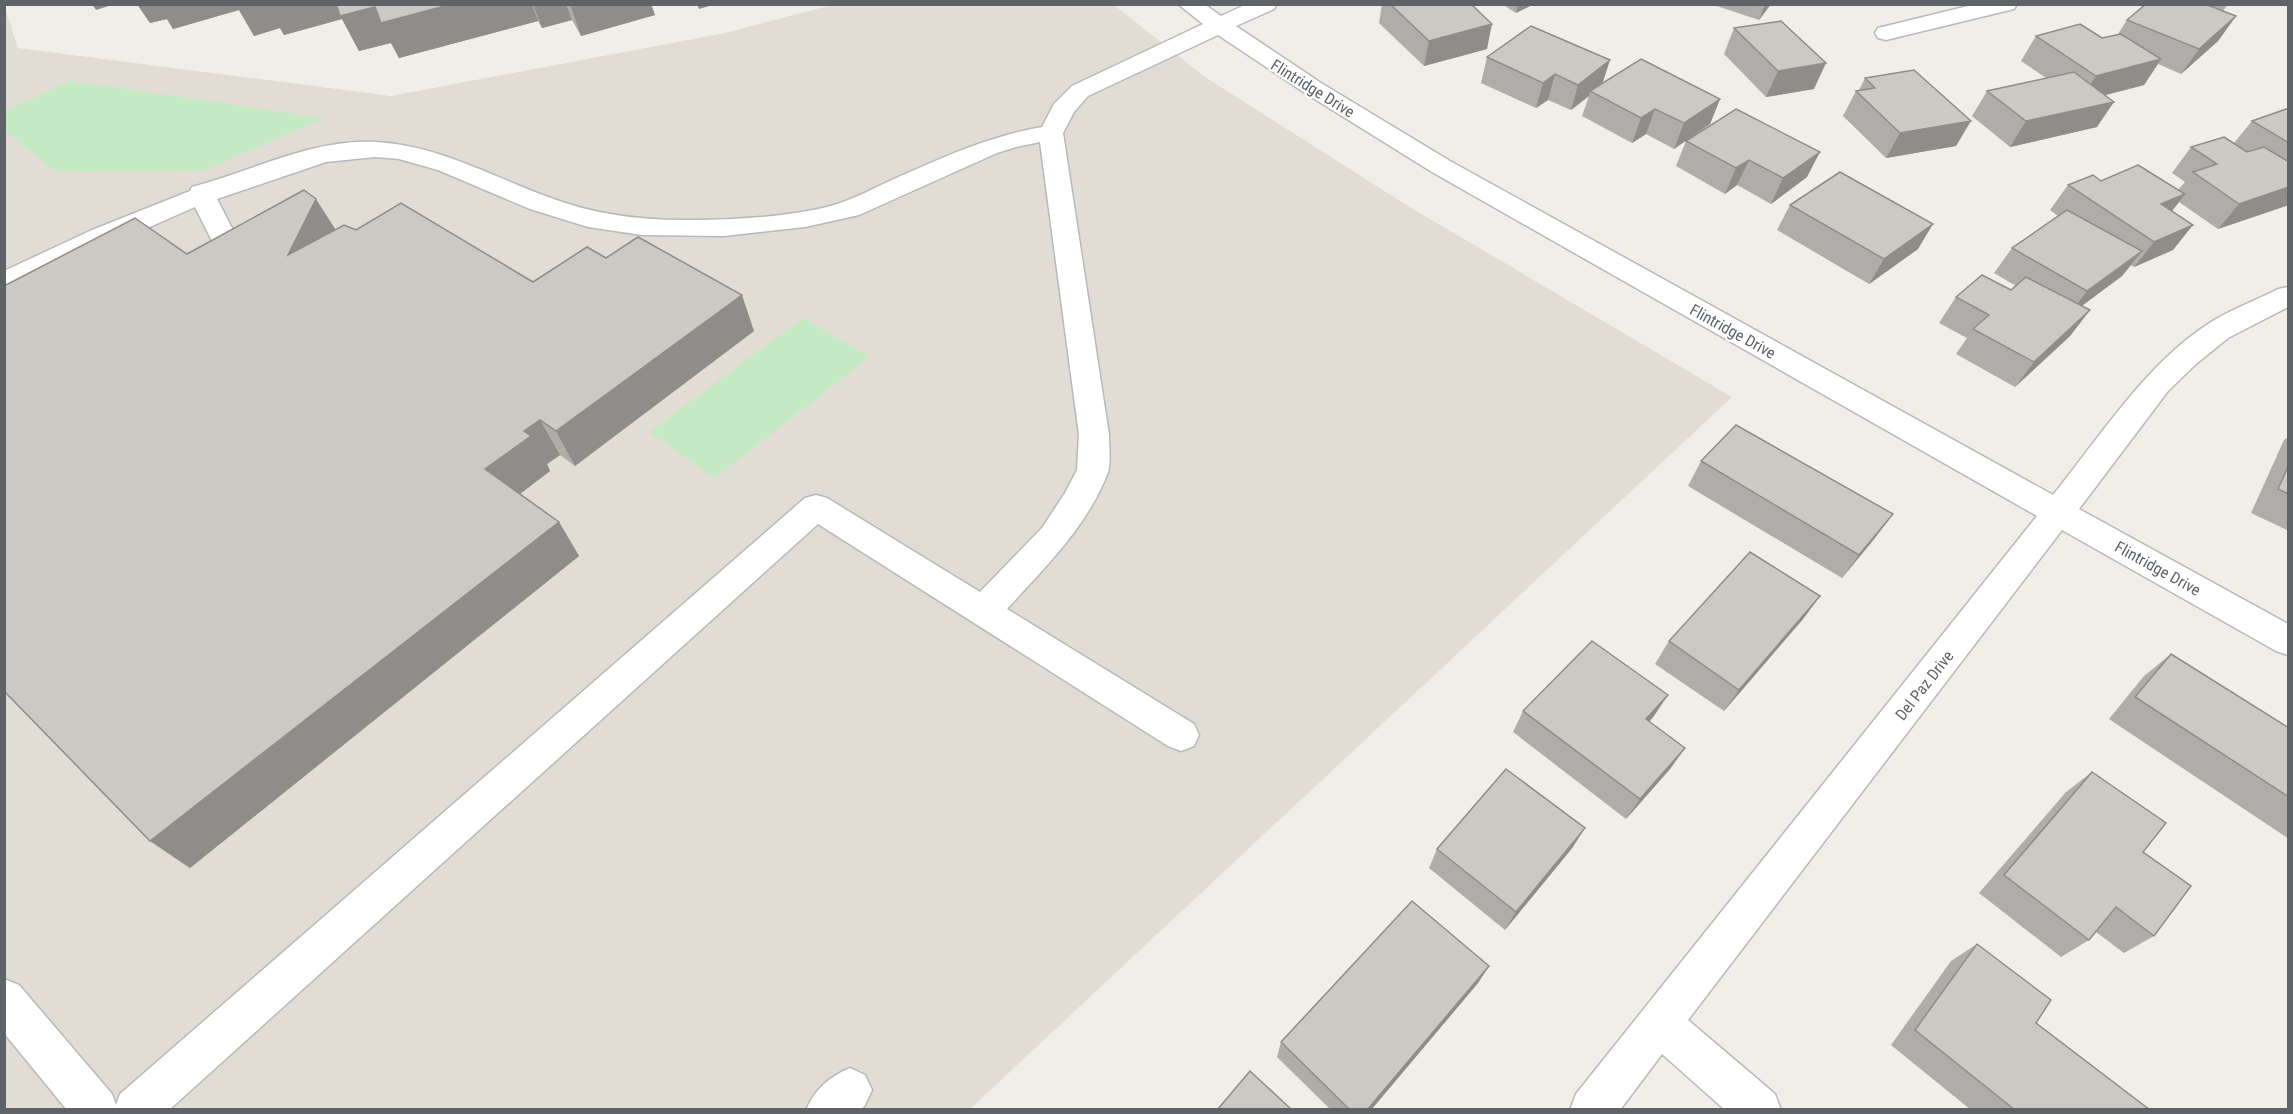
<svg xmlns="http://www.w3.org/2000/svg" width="2293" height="1114" font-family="'Roboto Condensed',sans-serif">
<rect width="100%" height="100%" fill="#f1eee7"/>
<polygon fill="#e1ddd5" points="4,5 18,48 391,96 725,33 832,5 1114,5 1205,77 1408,206 1732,397 970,1109 5,1109"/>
<g fill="#c4e9c3">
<polygon points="70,81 325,118 202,171 56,172 5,131 5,111"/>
<polygon points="803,318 869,357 715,478 649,432"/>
</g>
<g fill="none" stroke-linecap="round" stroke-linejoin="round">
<defs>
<g id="minor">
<path d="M1178,4H1204L1221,16L1247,4H1277L1274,9L1236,26L1321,83L1450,161L2053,495C2099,438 2146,364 2208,324C2229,310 2255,301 2278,289L2288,287V307L2228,338L2196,364L2168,391L2079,509L2288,624V655L2276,651L2062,530L1688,1020L1775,1094L1781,1110H1725L1662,1054L1620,1110H1570L1576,1094L2037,516L1432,172L1305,93L1218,35L1088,96L1074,112L1063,133L1109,435C1109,446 1111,461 1108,472C1088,526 1045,567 1007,609L1194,724L1199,735L1194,746L1181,751L1168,746L818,524L169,1110H67L4,1033V979L19,985L112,1094L116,1105L120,1094L805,498L816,495L827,498L980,592L1042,528L1065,493L1077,470L1079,435L1040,142L1016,147L997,153L859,215L805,227L724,236L642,235L588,227L530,209L438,170L399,159L375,157L326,162L217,199L249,261L245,267L235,270L225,267L195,207L4,291V271L92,230L190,191L192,187C250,172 313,138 376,142C437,145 491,176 548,197C595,215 644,221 694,220C735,220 805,216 843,202C860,196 876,187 892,180C941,158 989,136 1042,127L1054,104L1072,86L1203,24Z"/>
<polygon points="1976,4 2017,4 2014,9 1886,40 1878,38 1875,33 1878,28"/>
<path d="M850,1068L865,1075L872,1090L865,1105L861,1110H806C815,1089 829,1077 850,1068Z"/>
</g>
</defs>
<use href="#minor" stroke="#b7b9bd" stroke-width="3"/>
<use href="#minor" fill="#fff" fill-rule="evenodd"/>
</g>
<g fill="#afada9">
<polygon points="137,4 651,4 655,15 581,36 572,20 542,28 538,21 399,58 391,43 359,51 342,19 284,35 280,28 254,36 239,10 173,29 167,19 150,23"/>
<polygon points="1382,4 1471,4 1487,49 1424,66 1379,23"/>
<polygon points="1502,4 1534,4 1516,13"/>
<polygon points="1711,4 1771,4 1759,20"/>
<polygon points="2146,4 2228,4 2223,11 2236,16 2218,41 2181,74 2158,64 2144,85 2105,95 2097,127 2010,147 1972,116 1987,91 2046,78 2021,61 2036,36 2102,38 2118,34 2127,20"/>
<polygon points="1734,28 1814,89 1766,97 1724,54"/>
<polygon points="1487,57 1602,83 1720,99 1710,124 1674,149 1646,134 1632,143 1582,116 1589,96 1571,110 1548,100 1536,108 1481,83"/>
<polygon points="1865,78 1956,146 1886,158 1843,116 1856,91 1859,90"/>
<polygon points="2289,108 2289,205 2218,229 2179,202 2172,211 2173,250 2134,267 2131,265 2122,276 2082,306 2090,310 2070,336 2015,387 1956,354 1967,338 1939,323 1956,297 2011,290 2016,286 1994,273 2012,248 2058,216 2050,210 2068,185 2101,181 2178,190 2185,182 2172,173 2191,147 2234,143 2252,121"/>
<polygon points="1686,141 1807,177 1771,204 1737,185 1725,194 1676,166"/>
<polygon points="1790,205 1918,249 1869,284 1777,230"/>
<polygon points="336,229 356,230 533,282 606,258 754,331 575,466 560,455 547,464 550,471 519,494 559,522 579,556 190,868 150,841 187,254"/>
<polygon points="2289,436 2289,531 2251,513 2284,440"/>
<polygon points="1701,461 1875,538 1842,578 1688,486"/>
<polygon points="1820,596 1803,619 1724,711 1655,664 1669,641"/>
<polygon points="2171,654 2289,728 2289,839 2109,719 2144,676"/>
<polygon points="1523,711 1654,716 1649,722 1685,748 1670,769 1626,819 1513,732"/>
<polygon points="2092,772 2143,852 2154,936 2124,953 2096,932 2089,940 2061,957 1979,893 2066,792"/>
<polygon points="1573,847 1505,930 1429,868 1437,849"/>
<polygon points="1977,944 2036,1023 2150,1110 1971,1110 1891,1045 1951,961"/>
<polygon points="1489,966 1478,983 1371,1110 1331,1110 1277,1057 1281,1042"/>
</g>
<g fill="#8f8d89">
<polygon points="92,4 115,4 96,10"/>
<polygon points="137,4 532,4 538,21 399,58 391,43 359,51 342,19 284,35 280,28 254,36 239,10 173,29 167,19 150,23"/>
<polygon points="533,4 566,4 572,20 542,28"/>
<polygon points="570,4 651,4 655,15 581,36"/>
<polygon points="697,4 716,4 699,9"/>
<polygon points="1518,4 1534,4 1516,13"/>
<polygon points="1765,4 1771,4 1759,20"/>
<polygon points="2236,16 2218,41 2181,74 2199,49"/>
<polygon points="1492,24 1487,49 1424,66 1429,41"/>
<polygon points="2161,59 2144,85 2079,102 2096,76"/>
<polygon points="1610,60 1602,85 1590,91 1589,96 1571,110 1578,85"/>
<polygon points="1826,63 1814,89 1766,97 1778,71"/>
<polygon points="1555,74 1548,100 1536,108 1543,83"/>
<polygon points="1720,99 1710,124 1674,149 1684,123"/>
<polygon points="2114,102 2097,127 2010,147 2026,121"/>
<polygon points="1655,109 1646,134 1632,143 1641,118"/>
<polygon points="1971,121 1956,146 1886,158 1900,133"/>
<polygon points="1820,152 1807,177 1771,204 1783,178"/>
<polygon points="1749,160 1737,185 1725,194 1736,168"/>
<polygon points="2289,187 2289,205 2218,229 2239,204"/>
<polygon points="2185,194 2165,220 2161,204"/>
<polygon points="316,199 339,235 288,255"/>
<polygon points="1933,224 1918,249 1869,284 1884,259"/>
<polygon points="2193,225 2173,250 2134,267 2154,242"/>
<polygon points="2142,251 2122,276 2068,316 2087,291"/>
<polygon points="742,295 754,331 575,466 556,431"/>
<polygon points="2090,310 2070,336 2015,387 2034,362"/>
<polygon points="540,420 560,455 547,464 550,471 507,504 485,469 524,431"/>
<polygon points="1893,514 1875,538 1842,578 1859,555"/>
<polygon points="559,522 579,556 190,868 150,841"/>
<polygon points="1820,596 1803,619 1724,711 1739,690"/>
<polygon points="1668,695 1654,716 1632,741 1646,719"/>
<polygon points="1685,748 1670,769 1626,819 1640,799"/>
<polygon points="1585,828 1573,847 1505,930 1516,912"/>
<polygon points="1489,966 1478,983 1371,1110 1367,1110"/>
</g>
<g fill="#ccc9c4" stroke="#8f8d89" stroke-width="1.5">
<polygon points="336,4 452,4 381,23 375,7 340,16"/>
<polygon points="1390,4 1471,4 1492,24 1429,41"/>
<polygon points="2146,4 2205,4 2236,16 2199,49 2127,20"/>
<polygon points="1781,21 1826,63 1778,71 1734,28"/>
<polygon points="2080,24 2102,38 2121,34 2161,59 2096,76 2036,36"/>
<polygon points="1531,26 1610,60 1578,85 1555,74 1543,83 1487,57"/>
<polygon points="1641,59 1720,99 1684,123 1655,109 1641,118 1590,91"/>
<polygon points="1914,70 1971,121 1900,133 1856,91 1875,88 1865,78"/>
<polygon points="2074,72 2114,102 2026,121 1987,91"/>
<polygon points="2289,108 2289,143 2252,121"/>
<polygon points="1736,109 1820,152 1783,178 1749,160 1736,168 1686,141"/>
<polygon points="2224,137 2247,152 2264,147 2289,162 2289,187 2239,204 2193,172 2217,164 2191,147"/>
<polygon points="2138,165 2185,194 2161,204 2193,225 2154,242 2068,185 2093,175 2101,181"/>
<polygon points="1840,172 1933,224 1884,259 1790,205"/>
<polygon points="304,190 316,199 288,255 344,225 356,230 401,203 533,282 587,247 606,258 638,237 742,295 556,431 540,420 524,431 531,436 485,469 559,522 150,841 4,691 4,286 135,218 187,254"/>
<polygon points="2067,210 2142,251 2087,291 2012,248"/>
<polygon points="1982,275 2011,290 2026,277 2090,310 2034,362 1973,329 1989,315 1956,297"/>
<polygon points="1736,425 1893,514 1859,555 1701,461"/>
<polygon points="2289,464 2289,494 2278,489"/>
<polygon points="1750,552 1820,596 1739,690 1669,641"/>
<polygon points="1592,641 1668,695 1646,719 1685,748 1640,799 1523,711"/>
<polygon points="2171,654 2289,728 2289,797 2135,697"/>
<polygon points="1506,769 1585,828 1516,912 1437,849"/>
<polygon points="2092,772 2166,823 2143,852 2191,886 2154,936 2116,907 2089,940 2004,875"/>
<polygon points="1412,901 1489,966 1367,1110 1350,1110 1281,1042"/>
<polygon points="1977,944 2051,1000 2036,1023 2150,1110 2015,1110 1915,1030"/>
<polygon points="1250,1071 1292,1110 1217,1110"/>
</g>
<g text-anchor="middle" stroke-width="4.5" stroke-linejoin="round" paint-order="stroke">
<g font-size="16" fill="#5e6367" stroke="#fff">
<text transform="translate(1313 88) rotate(32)" y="6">Flintridge Drive</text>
<text transform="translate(1733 331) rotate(29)" y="6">Flintridge Drive</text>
<text transform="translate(2158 568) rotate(29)" y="6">Flintridge Drive</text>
<text transform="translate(1924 685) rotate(-52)" y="6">Del Paz Drive</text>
</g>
</g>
<rect width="2293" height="1114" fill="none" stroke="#5e6367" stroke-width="12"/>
</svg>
